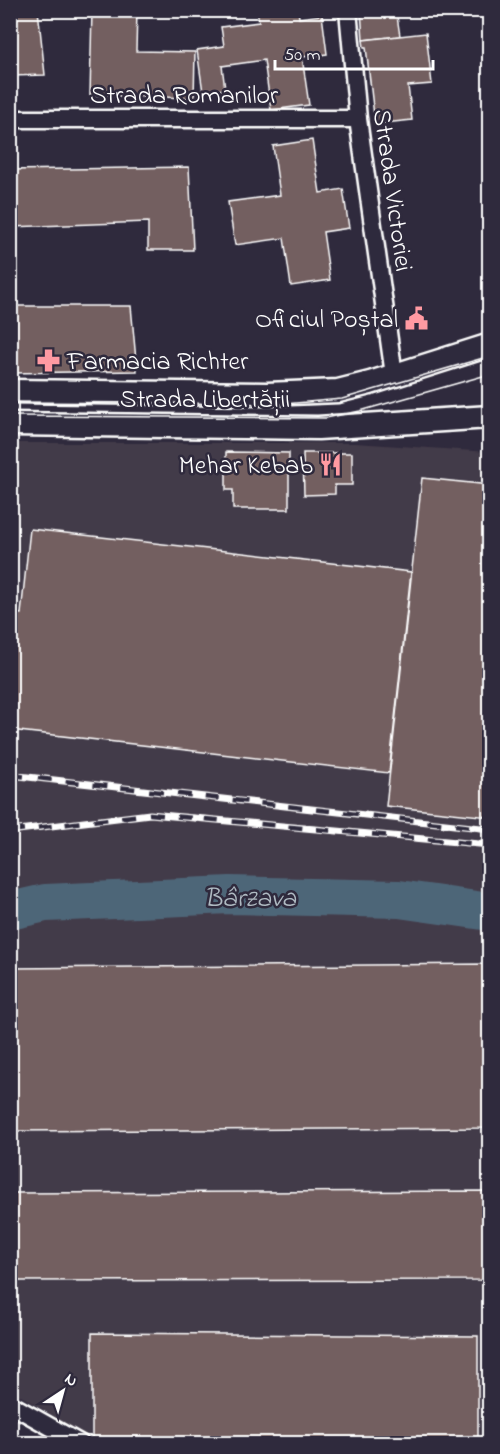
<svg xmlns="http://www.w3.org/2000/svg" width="500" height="1454" font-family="'Indie Flower',sans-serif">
<rect width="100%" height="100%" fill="#2f2a3d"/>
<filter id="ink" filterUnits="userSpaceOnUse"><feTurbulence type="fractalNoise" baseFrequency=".0167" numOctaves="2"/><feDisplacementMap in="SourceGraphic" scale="12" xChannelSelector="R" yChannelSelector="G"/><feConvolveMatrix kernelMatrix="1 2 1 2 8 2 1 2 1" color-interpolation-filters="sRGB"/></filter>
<g filter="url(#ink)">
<polygon fill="#433a48" points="10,443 355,443 489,452 489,1443 109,1443 83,1434 11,1390"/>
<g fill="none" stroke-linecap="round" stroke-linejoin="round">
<polyline stroke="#4e6678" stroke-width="38" points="10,911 45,903 230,895 399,899 490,912"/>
</g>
<g fill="#735e60" stroke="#fff" stroke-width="1.5">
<polygon points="10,10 38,10 45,75 10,76"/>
<polygon points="92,10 137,10 136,51 195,52 194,98 90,95"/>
<polygon points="257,10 298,10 299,18 322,15 327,54 302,57 309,105 271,110 264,60 222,66 225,89 203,92 197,50 224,46 221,27 259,22"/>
<polygon points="361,10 396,10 400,36 363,40"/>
<polygon points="426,33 432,84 408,86 412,120 375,124 366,47 364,47 363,40"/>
<polygon points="312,140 320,193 343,189 349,228 323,232 330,280 291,286 284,238 235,245 228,202 280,195 273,146"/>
<polygon points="189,167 193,250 148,250 148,222 10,227 10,170"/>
<polygon points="10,306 131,306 137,371 10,373"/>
<polygon points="226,452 289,453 289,509 233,509 233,490 226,490"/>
<polygon points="303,453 352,453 352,485 335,485 335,494 304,495"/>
<polygon points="422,478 490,485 490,817 386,806"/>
<polygon points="30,529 411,572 389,773 10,730 10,613 21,614"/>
<polygon points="490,964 490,1128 10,1131 10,968"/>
<polygon points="485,1191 486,1280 10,1281 10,1193"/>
<polygon points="92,1333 478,1336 478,1444 92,1443"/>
</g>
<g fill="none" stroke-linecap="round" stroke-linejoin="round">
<defs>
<g id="street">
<polyline points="348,10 358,119 394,375"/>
<polyline points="10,119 358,119"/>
<polyline points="10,1404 81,1444"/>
</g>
<g id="secondary">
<polyline points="10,391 267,394 338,391 370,383 490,345"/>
<polyline points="10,424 318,428 490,417"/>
</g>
</defs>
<use href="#street" stroke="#fff" stroke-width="21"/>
<use href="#secondary" stroke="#fff" stroke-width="27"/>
<use href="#street" stroke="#2f2a3d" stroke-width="16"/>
<use href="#secondary" stroke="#2f2a3d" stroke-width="22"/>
<g stroke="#fff" stroke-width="1.5">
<polyline points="10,402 284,404 342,399 490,356"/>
<polyline points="10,416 326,418 360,411 490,374"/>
</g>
<defs>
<g id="rail">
<polyline points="10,775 490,829"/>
<polyline points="10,831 150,814 490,845"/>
</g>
</defs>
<use href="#rail" stroke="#fff" stroke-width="7"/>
<use href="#rail" stroke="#2f2a3d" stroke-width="4.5" stroke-dasharray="14" stroke-linecap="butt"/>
</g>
</g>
<defs>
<symbol id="civic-bare" viewBox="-9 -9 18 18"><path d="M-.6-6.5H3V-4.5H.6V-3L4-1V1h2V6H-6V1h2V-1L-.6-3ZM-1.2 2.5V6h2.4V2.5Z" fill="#ff9aa2" stroke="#2f2a3d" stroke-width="2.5" paint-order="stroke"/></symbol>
<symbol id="pharmacy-bare" viewBox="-9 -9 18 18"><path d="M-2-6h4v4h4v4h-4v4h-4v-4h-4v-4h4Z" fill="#ff9aa2" stroke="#2f2a3d" stroke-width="2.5" paint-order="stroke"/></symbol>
<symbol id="restaurant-bare" viewBox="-9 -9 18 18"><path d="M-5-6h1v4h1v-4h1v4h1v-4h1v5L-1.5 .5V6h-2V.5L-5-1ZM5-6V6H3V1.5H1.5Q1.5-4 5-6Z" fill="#ff9aa2" stroke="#2f2a3d" stroke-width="2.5" paint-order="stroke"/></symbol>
</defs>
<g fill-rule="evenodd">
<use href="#civic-bare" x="400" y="302" width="33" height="33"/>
<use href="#pharmacy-bare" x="32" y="344" width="33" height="33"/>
<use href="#restaurant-bare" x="314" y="448" width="33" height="33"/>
</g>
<g text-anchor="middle" stroke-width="5" stroke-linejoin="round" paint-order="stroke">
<g font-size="26" fill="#fff" stroke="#2f2a3d">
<text x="184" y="103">Strada Romanilor</text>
<text transform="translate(394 190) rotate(82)" y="9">Strada Victoriei</text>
<text x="205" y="407">Strada Libertății</text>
</g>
<g font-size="26" fill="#fff" stroke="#2f2a3d" text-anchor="end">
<text x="398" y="327">Oficiul Poștal</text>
<text x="67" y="369" text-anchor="start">Farmacia Richter</text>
<text x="313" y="473">Mehar Kebab</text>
</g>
<g font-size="27" font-style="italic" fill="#afbac2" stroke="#2f2a3d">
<text x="250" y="906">Bârzava</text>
</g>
</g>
<rect width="500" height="1454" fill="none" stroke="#2f2a3d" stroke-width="36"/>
<rect x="18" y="18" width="464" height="1418" fill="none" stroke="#fff" stroke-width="2" filter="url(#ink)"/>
<g transform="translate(63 1391) rotate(36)" stroke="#2f2a3d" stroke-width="4.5" paint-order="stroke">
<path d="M0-4.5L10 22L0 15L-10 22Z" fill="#ffffff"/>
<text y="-9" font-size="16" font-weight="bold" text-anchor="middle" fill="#ffffff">N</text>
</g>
<path d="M275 60v9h158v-9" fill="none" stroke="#ffffff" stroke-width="3"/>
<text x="284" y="60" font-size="18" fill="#ffffff" stroke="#2f2a3d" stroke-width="4.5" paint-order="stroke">50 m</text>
</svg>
